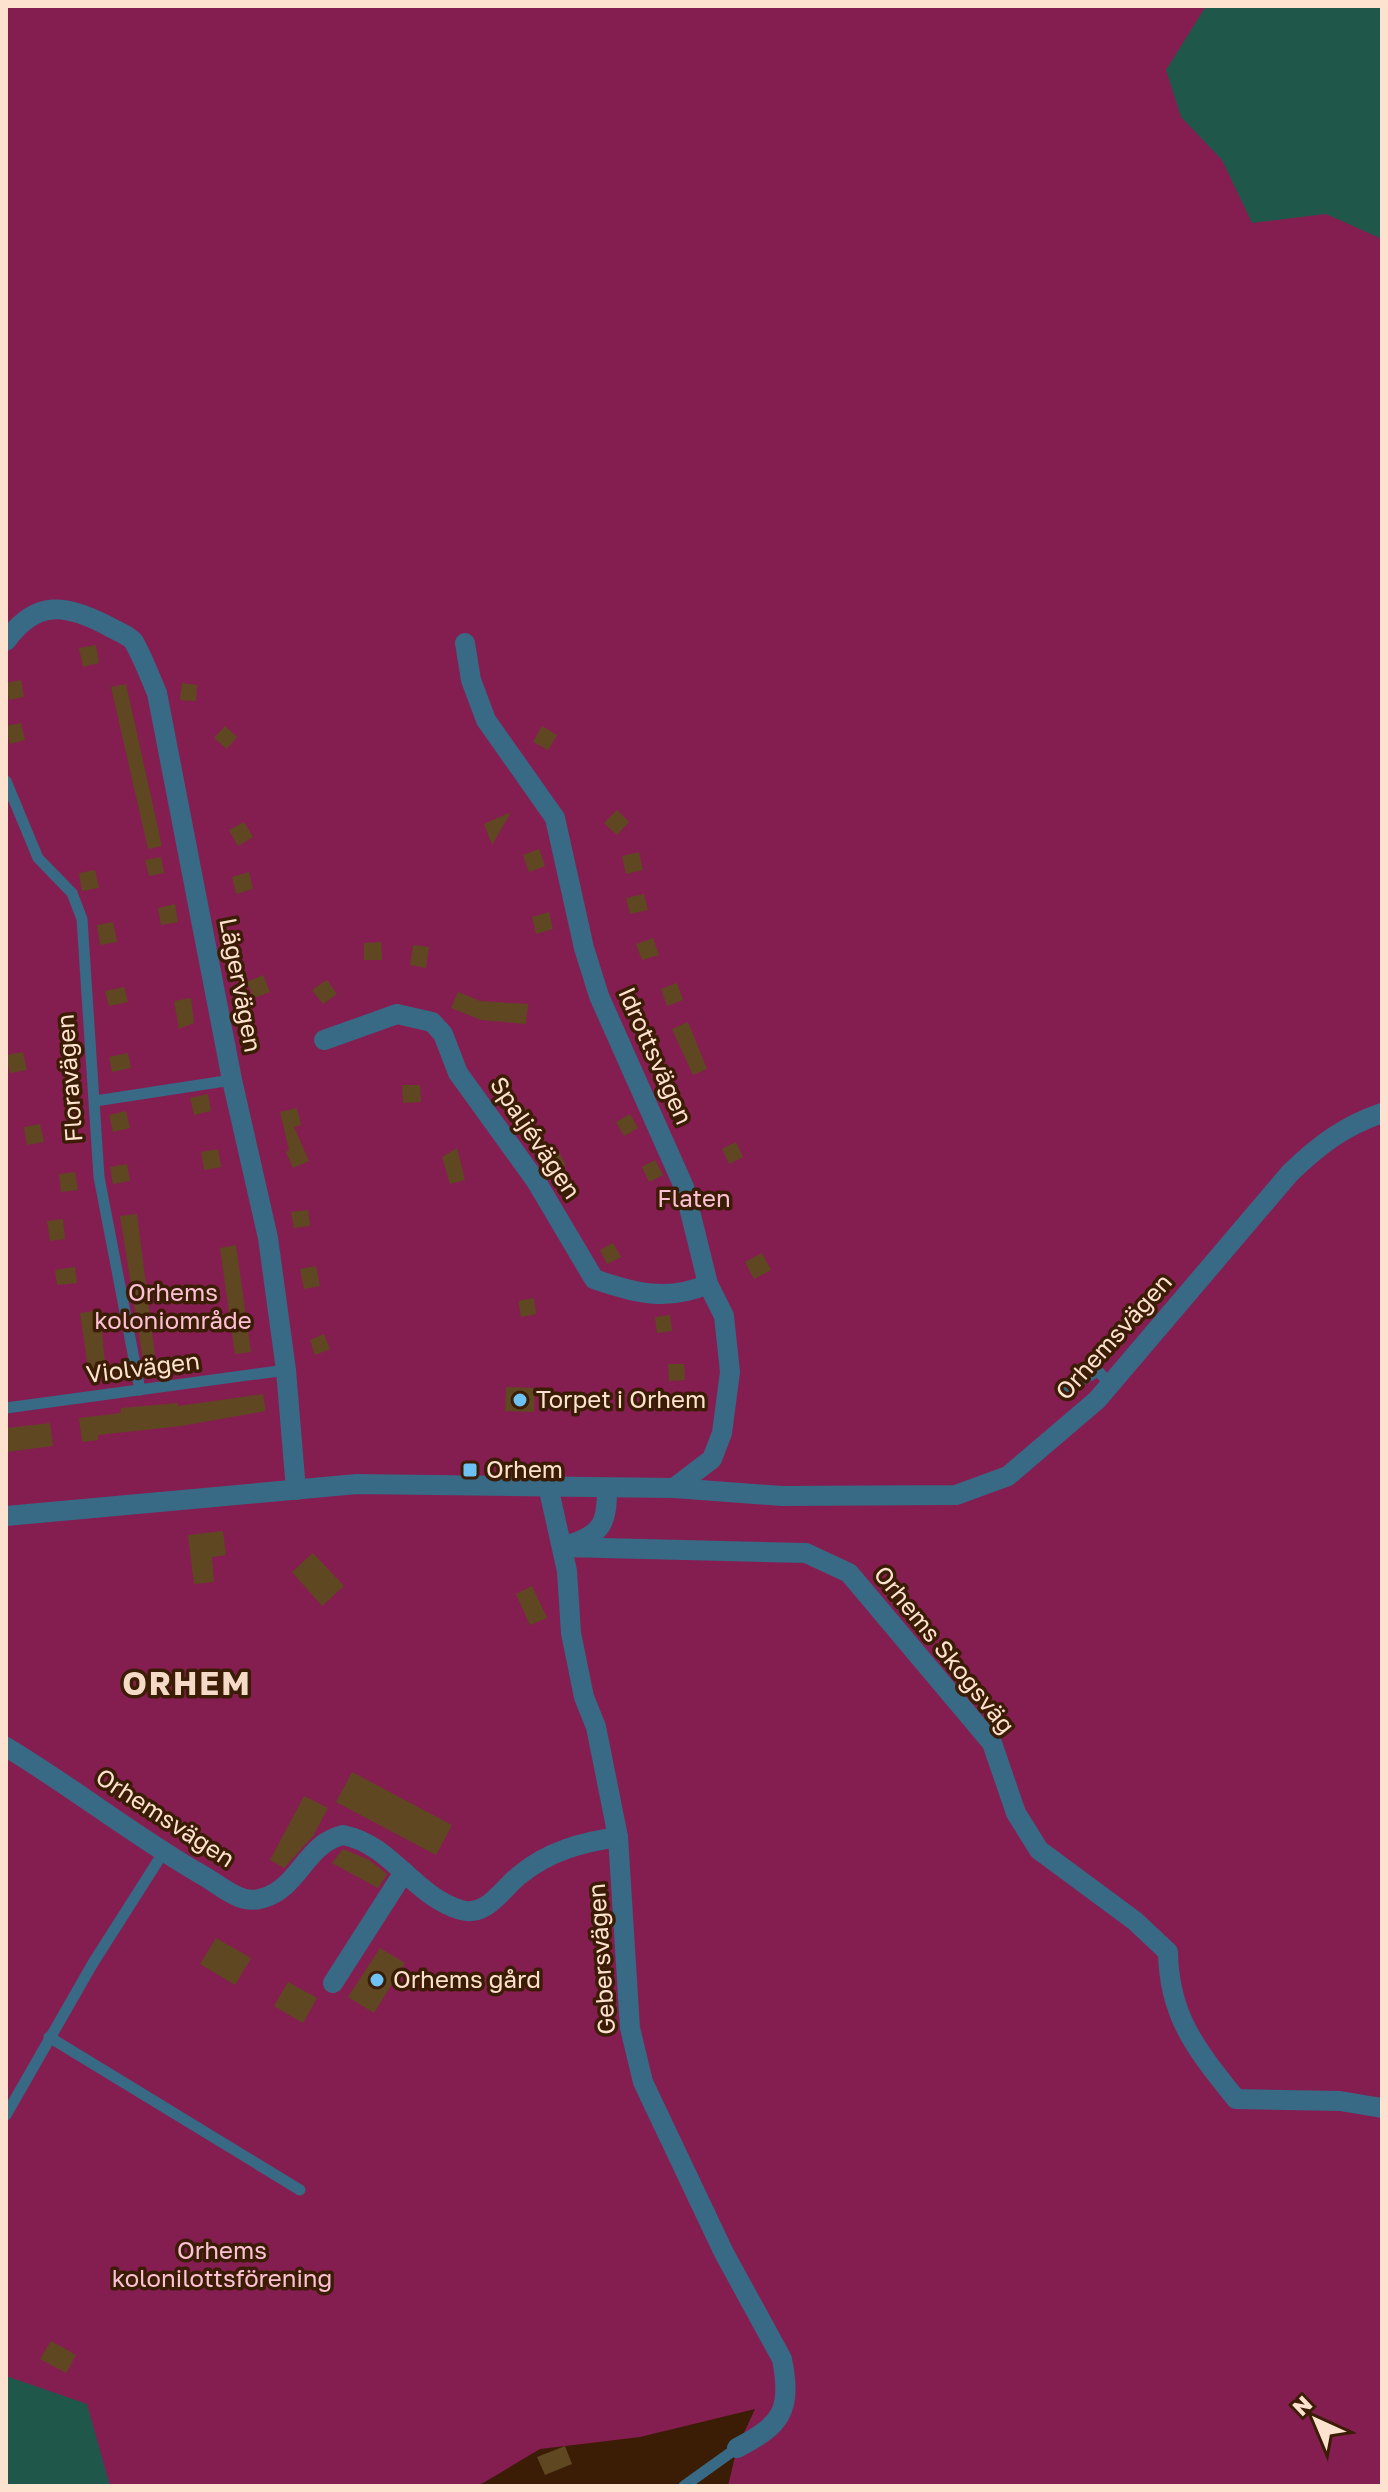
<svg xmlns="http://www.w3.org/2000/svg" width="1388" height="2492" font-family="'Golos Text',sans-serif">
<rect width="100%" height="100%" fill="#3b1d05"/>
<polygon fill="#851e50" points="6,6 1382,6 1382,2486 728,2486 737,2448 755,2409 640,2437 540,2449 478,2486 6,2486"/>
<g fill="#20574b">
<polygon points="1206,6 1382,6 1382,239 1326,214 1252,223 1222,160 1181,117 1166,70"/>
<polygon points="6,2376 87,2404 110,2486 6,2486"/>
</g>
<g fill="#5f4722">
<polygon points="96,645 99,663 83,667 79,648"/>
<polygon points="21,680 24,697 9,700 6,683"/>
<polygon points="182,683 197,685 196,701 180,700"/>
<polygon points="126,684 162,846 148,849 111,687"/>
<polygon points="21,723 25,740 10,744 6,726"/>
<polygon points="225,726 237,737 227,749 214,738"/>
<polygon points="542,726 557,735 548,750 533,742"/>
<polygon points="617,810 629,822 617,835 604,823"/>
<polygon points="511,812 492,845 484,824"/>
<polygon points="244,822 253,837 238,846 229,830"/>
<polygon points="539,849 545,866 529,872 523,855"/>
<polygon points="639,852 643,870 626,874 622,856"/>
<polygon points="161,857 164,873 149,876 145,860"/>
<polygon points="95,870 99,888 82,891 79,873"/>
<polygon points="249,872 253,889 236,894 232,877"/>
<polygon points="644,894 648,910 630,914 626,898"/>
<polygon points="175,904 178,922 161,925 158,908"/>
<polygon points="549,912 553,929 536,934 532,917"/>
<polygon points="113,922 117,942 100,945 97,925"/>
<polygon points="653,938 659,955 642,960 636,944"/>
<polygon points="381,942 382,960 364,960 364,943"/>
<polygon points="413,945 429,947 426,968 410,965"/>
<polygon points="263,975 270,992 254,998 247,982"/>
<polygon points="327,980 337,994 323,1004 312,990"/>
<polygon points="677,983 683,1000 667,1006 661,989"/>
<polygon points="124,987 128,1002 109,1006 105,991"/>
<polygon points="458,992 480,1001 528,1004 526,1024 481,1020 451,1008"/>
<polygon points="191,998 194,1023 179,1029 174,1001"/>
<polygon points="688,1022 707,1069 693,1075 672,1029"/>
<polygon points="23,1052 27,1070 10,1073 6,1055"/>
<polygon points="128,1053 131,1068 112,1072 109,1057"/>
<polygon points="402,1085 420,1085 421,1102 403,1103"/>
<polygon points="208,1094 211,1111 194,1115 190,1098"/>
<polygon points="297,1108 301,1125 294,1127 309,1161 293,1168 286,1152 289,1150 280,1112"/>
<polygon points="527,1108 535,1122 522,1129 514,1115"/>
<polygon points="126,1111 130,1128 113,1132 109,1115"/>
<polygon points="630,1114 638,1128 624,1136 616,1122"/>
<polygon points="40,1124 44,1142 27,1145 24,1127"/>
<polygon points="736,1142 743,1157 729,1164 722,1149"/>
<polygon points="457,1148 465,1180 450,1184 442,1157"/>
<polygon points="218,1149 221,1167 204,1170 201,1152"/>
<polygon points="558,1151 566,1165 553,1173 545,1158"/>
<polygon points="655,1160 663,1175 649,1182 642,1167"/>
<polygon points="127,1164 130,1181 113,1184 110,1167"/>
<polygon points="75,1172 78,1190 61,1192 59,1174"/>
<polygon points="308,1210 310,1226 294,1228 291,1212"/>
<polygon points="137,1214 156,1363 144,1365 120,1216"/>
<polygon points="63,1219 65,1239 50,1241 47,1221"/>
<polygon points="613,1243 621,1257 607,1264 600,1250"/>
<polygon points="236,1245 251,1352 235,1354 220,1248"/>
<polygon points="762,1253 771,1270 754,1279 745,1262"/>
<polygon points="316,1266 320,1286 304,1289 300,1269"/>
<polygon points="75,1267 77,1283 57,1285 55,1270"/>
<polygon points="534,1298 536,1314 521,1317 518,1301"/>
<polygon points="100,1310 106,1373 89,1375 80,1313"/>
<polygon points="670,1315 672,1331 657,1333 655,1317"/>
<polygon points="324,1334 330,1349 315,1355 310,1340"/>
<polygon points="668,1364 684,1364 685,1380 669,1381"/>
<polygon points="506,1387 535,1388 534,1412 505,1411"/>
<polygon points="263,1394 266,1411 181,1426 98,1435 98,1440 82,1442 79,1418 121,1413 121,1408 178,1403 178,1406"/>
<polygon points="50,1423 53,1446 6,1452 6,1428"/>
<polygon points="223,1531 226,1555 212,1557 214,1582 194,1584 188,1535"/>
<polygon points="313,1553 344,1586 322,1606 292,1572"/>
<polygon points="532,1586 547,1618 530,1625 516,1594"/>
<polygon points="352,1772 452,1825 436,1855 336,1802"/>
<polygon points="304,1796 328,1808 313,1836 284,1868 270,1860"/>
<polygon points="343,1849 369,1860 387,1874 378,1888 332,1863"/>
<polygon points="216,1938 251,1958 235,1985 200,1964"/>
<polygon points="380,1948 405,1963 374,2013 348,1997"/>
<polygon points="288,1982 317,1998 303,2023 274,2006"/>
<polygon points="51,2341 76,2355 66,2373 40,2359"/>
<polygon points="565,2446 572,2464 545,2475 537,2457"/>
</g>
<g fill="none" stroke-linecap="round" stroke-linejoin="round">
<g stroke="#386985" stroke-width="11">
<polyline points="6,781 38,858 72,893 82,919 99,1177 140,1390"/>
<polyline points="95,1101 232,1080"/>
<polyline points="1064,1390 1098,1371 1110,1384"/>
<polyline points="6,1408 286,1370"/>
<polyline points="49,2037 300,2190"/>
<polyline points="6,2115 93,1963 163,1853"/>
<polyline points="684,2486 737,2448"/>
</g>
<g stroke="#386985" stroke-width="20">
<path d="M6,641C36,599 66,604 108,626C116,631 129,635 134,642C143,658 150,677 157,693L232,1080L268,1238L286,1370L296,1490"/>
<polyline points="465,643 471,680 486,720 555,818 584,948 599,996 684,1187 708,1284 724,1316 730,1372 722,1433 712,1459 674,1488"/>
<path d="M324,1040L397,1014L432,1022L443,1034L458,1073L536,1181L594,1279C634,1293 668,1302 708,1284"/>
<path d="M548,1486L567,1571L571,1633L584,1697L596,1727L618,1837L630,2028L643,2082L724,2253L782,2359C792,2410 782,2425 737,2448"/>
<path d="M6,1516L357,1484L674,1488L782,1496L956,1495L1008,1476L1097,1400L1290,1173C1319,1145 1344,1126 1382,1113"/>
<path d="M571,1544C603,1534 607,1521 607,1489"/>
<path d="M563,1547L806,1553L849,1573L992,1743L1016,1813L1039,1850L1135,1921L1168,1952C1169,2017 1197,2050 1236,2099L1340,2101L1382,2108"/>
<path d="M6,1747C73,1787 134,1836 202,1875C215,1882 231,1896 245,1899C250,1900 259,1900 263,1898C299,1888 306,1843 343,1835C393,1845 412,1895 461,1910C487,1918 503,1887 521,1874C549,1851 583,1842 618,1837"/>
<polyline points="333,1983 404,1872"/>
</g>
</g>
<g fill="#6dc2f3" stroke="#3b1d05" stroke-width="3">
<circle cx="520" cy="1400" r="8"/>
<rect x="462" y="1462" width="16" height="16" rx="4"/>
<circle cx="377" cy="1980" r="8"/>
</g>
<g text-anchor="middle" stroke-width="7" stroke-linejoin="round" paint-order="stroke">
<g font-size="24" fill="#fee2d0" stroke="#3b1d05">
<text transform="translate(240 985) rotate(79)" y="8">Lägervägen</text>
<text transform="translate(655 1056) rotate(66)" y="8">Idrottsvägen</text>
<text transform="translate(70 1078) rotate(-94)" y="8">Floravägen</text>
<text transform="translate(535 1138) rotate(56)" y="8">Spaljévägen</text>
<text transform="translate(1114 1337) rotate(-48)" y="8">Orhemsvägen</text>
<text transform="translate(143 1368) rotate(-7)" y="8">Violvägen</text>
<text transform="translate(944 1650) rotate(51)" y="8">Orhems Skogsväg</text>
<text transform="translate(165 1818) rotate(33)" y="8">Orhemsvägen</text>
<text transform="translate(602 1959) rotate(-94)" y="8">Gebersvägen</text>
</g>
<g font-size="24" fill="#fdc1d6" stroke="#3b1d05">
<text x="694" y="1207">Flaten</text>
<text x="173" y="1301">Orhems<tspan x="173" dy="28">koloniområde</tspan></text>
<text x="222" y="2259">Orhems<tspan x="222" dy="28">kolonilottsförening</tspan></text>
</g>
<g font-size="24" fill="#fee2d0" stroke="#3b1d05" text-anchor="start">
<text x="536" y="1408">Torpet i Orhem</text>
<text x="486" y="1478">Orhem</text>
<text x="393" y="1988">Orhems gård</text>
</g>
<g font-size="32" font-weight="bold" letter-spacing="2" fill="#f6dac8" stroke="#3b1d05">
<text x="187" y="1695">ORHEM</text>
</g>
</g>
<rect width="1388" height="2492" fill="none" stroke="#fee2d0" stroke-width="16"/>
<g transform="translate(1316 2420) rotate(316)" stroke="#3b1d05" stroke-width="6" paint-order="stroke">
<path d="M0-6L14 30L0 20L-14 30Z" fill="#fee2d0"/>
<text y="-12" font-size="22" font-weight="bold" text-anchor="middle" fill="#fee2d0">N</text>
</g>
</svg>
